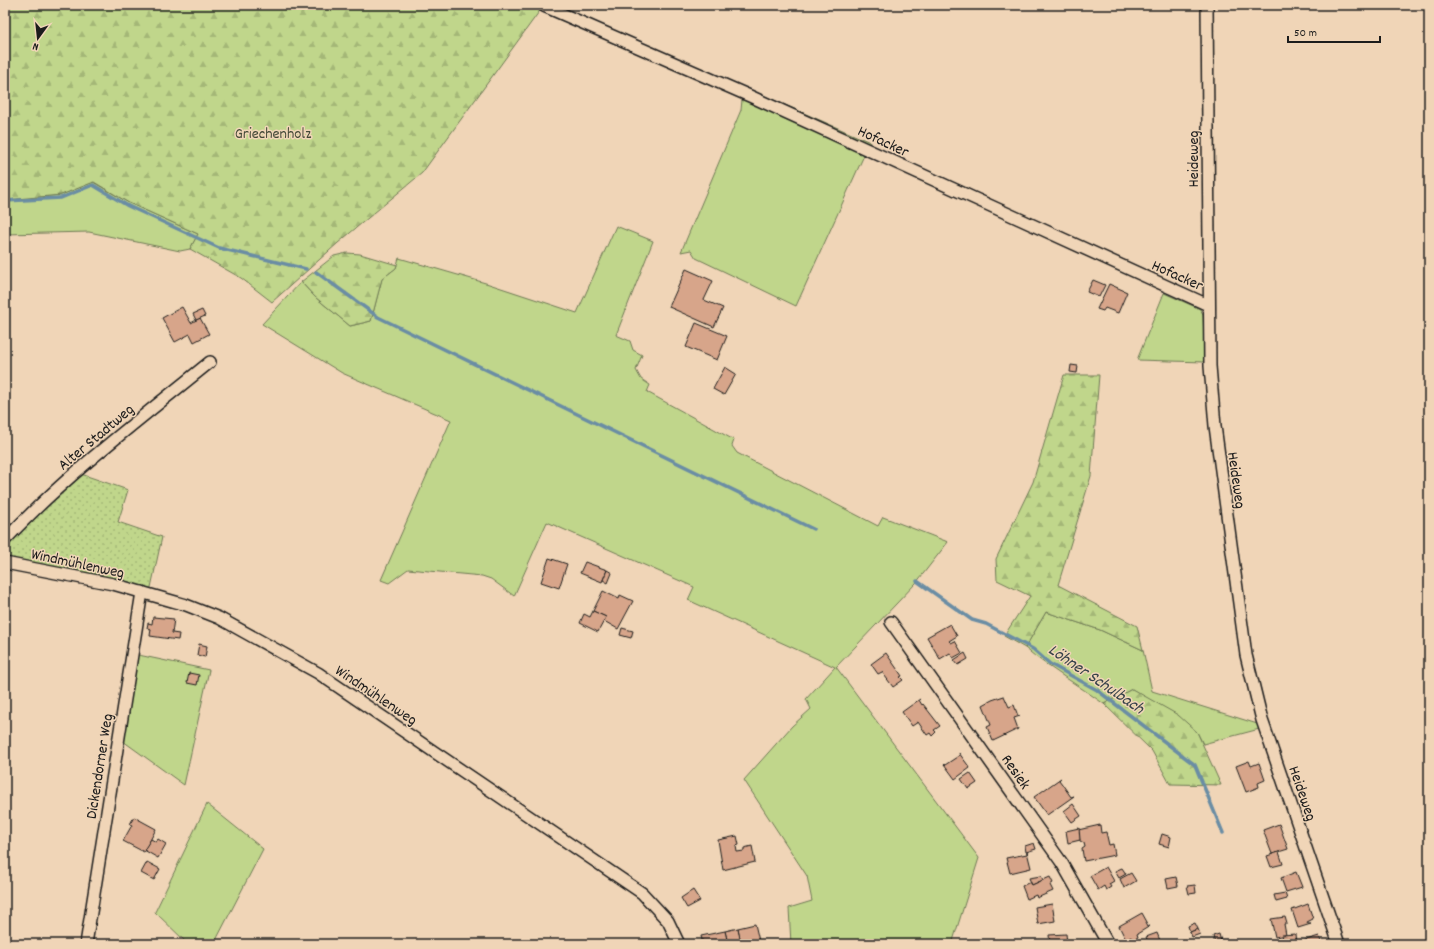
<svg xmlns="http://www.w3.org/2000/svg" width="1434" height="949" font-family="Dekko,sans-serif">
<defs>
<pattern id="forest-firs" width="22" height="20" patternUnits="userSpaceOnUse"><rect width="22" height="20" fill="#c0d68b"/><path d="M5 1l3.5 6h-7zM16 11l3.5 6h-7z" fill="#a4b777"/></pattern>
<pattern id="garden-dots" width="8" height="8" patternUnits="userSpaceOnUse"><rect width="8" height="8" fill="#c0d68b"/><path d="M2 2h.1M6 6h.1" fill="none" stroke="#a4b777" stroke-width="1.8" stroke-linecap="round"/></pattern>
</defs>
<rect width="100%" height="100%" fill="#f0d5b7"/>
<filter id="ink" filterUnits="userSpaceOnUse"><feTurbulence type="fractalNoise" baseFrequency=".025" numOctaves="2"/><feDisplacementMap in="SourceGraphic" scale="8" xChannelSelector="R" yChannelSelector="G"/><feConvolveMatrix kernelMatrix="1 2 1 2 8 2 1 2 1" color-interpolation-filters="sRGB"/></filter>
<g filter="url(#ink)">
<g fill="#c0d68b" stroke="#6e7954">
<polygon points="744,87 870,142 796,306 696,258 691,250 681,252 741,110 742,100 740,96"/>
<polygon points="93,182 129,203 198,234 190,249 180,251 89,232 5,234 5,200 61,195"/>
<polygon points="616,226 653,241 616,335 630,341 633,350 642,355 636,370 641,379 650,385 647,392 734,440 732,446 737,453 878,526 883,517 948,542 916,583 836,667 979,858 952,944 791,944 789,908 812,901 807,876 744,780 792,726 811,709 806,699 835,667 688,600 694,587 547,522 514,596 491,579 482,576 408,569 389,583 381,580 451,420 342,373 262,324 301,282 315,297 350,326 371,321 382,278 396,268 399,258 489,284 577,313"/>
<polygon points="1164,293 1200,309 1203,314 1205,362 1137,360"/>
<path d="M1046,612L1100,630L1143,650L1152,691L1267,727L1203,744L1197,732L1132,689L1104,704C1078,685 1050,669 1025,648Z"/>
<polygon points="129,653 209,670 184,785 116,736"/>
<polygon points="207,804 263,849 214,944 188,944 155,912"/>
</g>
<g fill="url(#forest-firs)" stroke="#6e7954">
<polygon points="5,5 544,5 422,173 338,243 272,302 241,278 190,249 198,234 129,203 94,182 61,195 5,200"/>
<polygon points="347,253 360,254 397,265 396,268 382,279 371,321 350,326 315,297 301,282 334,256"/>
<polygon points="1064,375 1099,375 1091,476 1058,585 1137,626 1143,650 1100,630 1046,612 1025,648 1004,636 1030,596 997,580 996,559 1033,482"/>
<polygon points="1132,689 1178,715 1197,732 1221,785 1170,784 1152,751 1104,704"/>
</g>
<polygon fill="url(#garden-dots)" stroke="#6e7954" points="81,474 128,490 118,522 162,537 150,592 5,557 7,542"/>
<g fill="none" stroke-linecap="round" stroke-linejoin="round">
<g stroke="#6a8da4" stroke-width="3.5">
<polyline points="5,201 61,198 93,185 128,206 219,248 306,269"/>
<polyline points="316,272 378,317 813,529"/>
<polyline points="917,581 972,620 986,624 1033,649 1050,664 1097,690 1195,765 1223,833"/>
</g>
</g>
<g fill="#d7a58a" stroke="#1c1c1c">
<polygon points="686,269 713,281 704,300 723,308 714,327 669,307"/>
<polygon points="1093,280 1105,285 1099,297 1087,292"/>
<polygon points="1109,284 1127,292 1118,313 1105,308 1103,311 1097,309"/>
<polygon points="182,307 191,323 200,318 209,334 194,342 190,334 175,342 162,318"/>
<polygon points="202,310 205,316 196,320 193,314"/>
<polygon points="696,323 727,336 717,360 686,347"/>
<polygon points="1071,365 1078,366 1077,373 1070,372"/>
<polygon points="725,367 736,374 724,395 713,389"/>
<polygon points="549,558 567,564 559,588 541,582"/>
<polygon points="585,562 607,570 602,582 580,573"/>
<polygon points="607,570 612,573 608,583 603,580"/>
<polygon points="603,591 619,599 620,595 633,601 618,629 604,621 606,617 593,611"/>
<polygon points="593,611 606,617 598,632 580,623 584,614 590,617"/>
<polygon points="153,617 174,619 172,633 179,634 178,640 150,636 151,629 147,628 148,623 152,624"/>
<polygon points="950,624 957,636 949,641 951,643 955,641 962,653 953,658 950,653 940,659 927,637"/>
<polygon points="622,628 633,631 631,638 620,635"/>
<polygon points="199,644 207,646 205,657 197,655"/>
<polygon points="886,653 902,676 900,677 903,680 893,687 882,672 878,674 871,664"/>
<polygon points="965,653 968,659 958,665 954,660"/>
<polygon points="189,673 199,675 197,685 187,683"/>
<polygon points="1004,696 1009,707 1014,705 1018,716 1020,716 1014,718 1018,729 993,741 987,727 991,725 983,705 992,700"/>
<polygon points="920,699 919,700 922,705 923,704 940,726 934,730 936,732 932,736 930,733 927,735 918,722 912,726 902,712"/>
<polygon points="959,753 970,768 955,779 944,764 945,765 960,755"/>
<polygon points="1249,761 1251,766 1259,763 1265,780 1258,783 1259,787 1246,792 1236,766"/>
<polygon points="970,773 977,783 968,789 961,779"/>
<polygon points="1061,778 1059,780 1062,784 1071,797 1074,796 1047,815 1034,797"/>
<polygon points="1073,804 1081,816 1072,822 1064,811"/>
<polygon points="134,817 156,829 144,852 123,841 132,825 130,824"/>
<polygon points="1279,824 1288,849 1272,854 1263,830"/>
<polygon points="1100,825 1101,833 1106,832 1109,845 1113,844 1115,855 1084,861 1082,849 1085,847 1084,843 1080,841 1078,830"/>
<polygon points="1079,828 1080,840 1068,843 1066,831"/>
<polygon points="1162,834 1171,837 1169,847 1159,844"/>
<polygon points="737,836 739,845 736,846 737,852 744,851 744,848 752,846 755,862 723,870 718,840"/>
<polygon points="151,839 156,842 158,839 166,844 158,858 144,850"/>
<polygon points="1034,843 1036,849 1026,852 1025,846"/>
<polygon points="1027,852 1031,868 1010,873 1006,858 1027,854"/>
<polygon points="1279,852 1283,864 1271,867 1267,856"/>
<polygon points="147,862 160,869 154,880 141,873"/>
<polygon points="1106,867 1114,881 1109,884 1111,887 1106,890 1104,886 1098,890 1090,876"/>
<polygon points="1122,868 1126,874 1119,878 1115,871"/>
<polygon points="1296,872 1302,887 1286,892 1281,878"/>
<polygon points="1131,873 1136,881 1124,888 1120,879"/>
<polygon points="1041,876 1043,880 1032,885 1029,878"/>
<polygon points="1050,877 1053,883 1050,885 1053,891 1037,898 1036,895 1027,899 1022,886 1030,882 1032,885"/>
<polygon points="1176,877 1178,886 1168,888 1166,879"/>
<polygon points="1195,885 1196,893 1189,894 1187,886"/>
<polygon points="693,890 700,901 687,908 681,898"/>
<polygon points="1285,893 1287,899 1276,902 1274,895"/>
<polygon points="1052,904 1055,921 1038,924 1035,907"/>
<polygon points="1308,904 1313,919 1307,922 1308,924 1311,924 1298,928 1292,910"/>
<polygon points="1142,913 1147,922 1145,923 1147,927 1150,926 1137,934 1138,937 1133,940 1131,937 1126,940 1119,926"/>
<polygon points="1285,917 1287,924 1284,924 1286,935 1275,937 1271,919"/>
<polygon points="1195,923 1198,929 1190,932 1188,926"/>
<polygon points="755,924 759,941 741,944 738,928"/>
<polygon points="738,928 741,944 728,944 725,931"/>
<polygon points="1198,929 1200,934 1192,937 1190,932"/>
<polygon points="725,931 728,944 703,944 701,936"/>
<polygon points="1157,933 1161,943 1149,944 1146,937"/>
<polygon points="1066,934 1067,943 1069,944 1050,944 1049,935"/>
<polygon points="1219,934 1221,942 1215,944 1213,936"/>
<polygon points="1295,934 1296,944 1284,944 1282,935"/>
<polygon points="1319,936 1322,944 1297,944 1303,941"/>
</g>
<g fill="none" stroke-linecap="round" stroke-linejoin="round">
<defs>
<g id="street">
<polyline points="1207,5 1210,366 1215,426 1246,655 1262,720 1339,944"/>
<polyline points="544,6 752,97 1208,305"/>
<path d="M5,540C67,474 140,419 210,362"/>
<polyline points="5,563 113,584 186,605 219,618 318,673 642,893 668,921 679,944"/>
<polyline points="891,622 1062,863 1108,944"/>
<polyline points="86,944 142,592"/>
</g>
</defs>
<use href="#street" stroke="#1c1c1c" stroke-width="14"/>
<use href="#street" stroke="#f0d5b7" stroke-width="11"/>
</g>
</g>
<g text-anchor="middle" stroke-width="3" stroke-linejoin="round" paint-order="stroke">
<g font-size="16" fill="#454a38" stroke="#f0d5b7">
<text x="273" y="138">Griechenholz</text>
</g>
<g font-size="16" fill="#1c1c1c" stroke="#f0d5b7">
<text transform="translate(884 140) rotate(25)" y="6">Hofacker</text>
<text transform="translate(1192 159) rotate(-90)" y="6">Heideweg</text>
<text transform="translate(1178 274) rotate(24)" y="6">Hofacker</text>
<text transform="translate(95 436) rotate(-40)" y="6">Alter Stadtweg</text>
<text transform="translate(1238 480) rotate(82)" y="6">Heideweg</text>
<text transform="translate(78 562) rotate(12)" y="6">Windmühlenweg</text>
<text transform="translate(377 694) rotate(34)" y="6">Windmühlenweg</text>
<text transform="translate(98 766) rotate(-81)" y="6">Dickendorner Weg</text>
<text transform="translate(1017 771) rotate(55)" y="6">Resiek</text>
<text transform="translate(1304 793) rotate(71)" y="6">Heideweg</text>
</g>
<g font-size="17" font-style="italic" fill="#364249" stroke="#f0d5b7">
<text transform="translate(1097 678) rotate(34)" y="6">Löhner Schulbach</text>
</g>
</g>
<rect width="1434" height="949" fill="none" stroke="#f0d5b7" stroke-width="20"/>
<rect x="10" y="10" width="1414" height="929" fill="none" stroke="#1c1c1c" stroke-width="1.5" filter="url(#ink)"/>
<g transform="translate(38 38) rotate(195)" stroke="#f0d5b7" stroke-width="3" paint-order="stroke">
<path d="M0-3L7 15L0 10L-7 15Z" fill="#1c1c1c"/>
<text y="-6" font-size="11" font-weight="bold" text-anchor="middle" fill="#1c1c1c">N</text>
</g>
<path d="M1288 36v6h92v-6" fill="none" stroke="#1c1c1c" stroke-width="2"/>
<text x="1294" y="36" font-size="12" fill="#1c1c1c" stroke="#f0d5b7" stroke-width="3" paint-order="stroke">50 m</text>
</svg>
